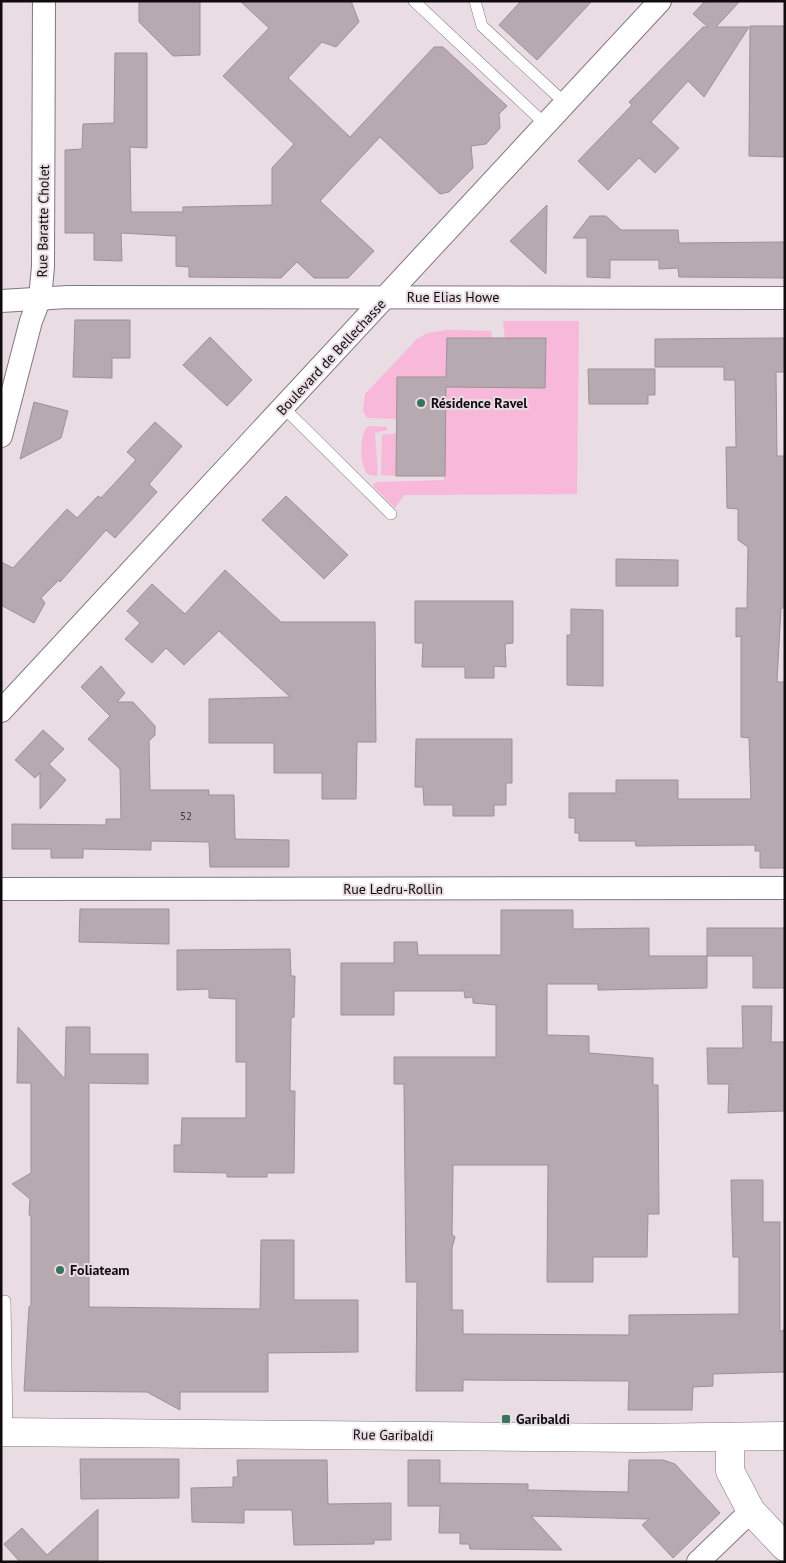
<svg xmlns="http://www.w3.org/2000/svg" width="786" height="1563" font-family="'PT Sans',sans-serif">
<rect width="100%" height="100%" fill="#e9dce2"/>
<g fill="#f7b8da">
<polygon points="503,321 579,321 577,494 404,495 395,508 374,487 373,484 378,482 444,480 446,387 545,388 546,339 505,338"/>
<polygon points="447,330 491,331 492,338 446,377 397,377 397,419 367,418 363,411 365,394 417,339 427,333"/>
<path d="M368,426L387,427V430L375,433L378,476L369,475C359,467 359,435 368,426Z"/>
<polygon points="397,433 396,476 381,475 382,435"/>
</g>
<g fill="#b6aab0" stroke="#9d9197">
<polygon points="139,1 200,1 200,55 173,56 139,22"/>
<polygon points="240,1 351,1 359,22 336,47 322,42 288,78 350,137 434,47 443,47 507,106 499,114 500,128 486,144 471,146 473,168 449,192 440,194 380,137 320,201 374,251 348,278 314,278 297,262 281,278 189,277 189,267 176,266 176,236 121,233 122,261 94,260 94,233 65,233 65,150 82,149 83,124 114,123 115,53 147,53 147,148 130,147 131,212 183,212 183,207 272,205 272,168 294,144 223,76 269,28"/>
<polygon points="521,1 592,1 537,60 499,25"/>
<polygon points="705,1 740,1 716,27 749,27 704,97 688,81 651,122 679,148 655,173 639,158 608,190 578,161 632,105 629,102 703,27 708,27 693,14"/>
<polygon points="750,26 785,26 785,157 749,156"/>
<polygon points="547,205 546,274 510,241"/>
<polygon points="590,216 606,216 621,230 678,230 679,243 785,242 785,278 679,277 678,268 659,269 659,260 610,260 610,278 587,277 587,238 573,238"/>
<polygon points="75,320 130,320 130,358 112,358 112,378 73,377"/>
<polygon points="210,337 252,380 227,406 183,365"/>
<polygon points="447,338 546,338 545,388 446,387 445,476 396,476 397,377 446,377"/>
<polygon points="785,338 785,372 776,372 777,456 785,456 785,608 781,608 777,682 785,682 785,868 760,868 760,851 755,851 755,845 636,846 635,841 579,841 579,833 575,833 575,818 569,818 569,793 616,793 616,780 678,780 678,799 751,799 749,738 741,737 741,636 736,637 736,608 747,608 748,547 738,540 738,509 727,508 726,447 736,447 735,380 724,380 724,367 655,367 655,339"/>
<polygon points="588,369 655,369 655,395 648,395 648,404 589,404"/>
<polygon points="34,402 68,411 61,438 20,459"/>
<polygon points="155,422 182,446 149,484 157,492 115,538 106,530 60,582 59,580 41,598 45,603 34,623 1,605 1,562 13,568 67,509 77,518 98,496 101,498 136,460 127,452"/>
<polygon points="286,496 348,555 324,579 262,520"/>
<polygon points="616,559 678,560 678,586 616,586"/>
<polygon points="225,570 281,622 375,622 376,742 357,742 356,799 322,799 322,773 274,773 274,743 209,743 209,699 290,697 219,631 184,665 166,648 152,663 125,639 140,623 127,611 152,584 185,614"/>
<polygon points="415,601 513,601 513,643 505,644 506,667 494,666 494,678 465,678 465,667 422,667 423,643 415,643"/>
<polygon points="571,609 603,610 603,686 567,685 567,635 571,635"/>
<polygon points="101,666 125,693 117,702 133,702 155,726 155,735 149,741 150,790 209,790 209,795 234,795 235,839 289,840 289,867 210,867 209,842 151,841 151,850 83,849 83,858 51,858 51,849 12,849 12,824 106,825 106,819 121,819 120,769 88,739 110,716 81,687"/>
<polygon points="43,730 64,749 49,764 66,780 40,809 40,773 35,778 15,760"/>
<polygon points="416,739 512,739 512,783 506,783 506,805 494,805 494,816 453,816 453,805 424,805 423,787 415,787"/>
<polygon points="80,909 169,909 169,944 79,942"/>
<polygon points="501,910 573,910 573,929 649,928 649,956 707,956 707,988 598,990 598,984 547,984 547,1035 589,1036 589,1053 653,1058 653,1085 658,1085 659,1214 648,1214 647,1257 593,1257 593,1282 547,1282 548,1165 453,1165 452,1234 455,1237 452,1248 452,1310 463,1310 463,1334 629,1335 629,1315 739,1314 739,1257 733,1257 731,1180 763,1180 763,1222 780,1222 780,1332 785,1329 785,1372 713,1374 713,1386 693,1387 692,1410 628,1410 629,1381 463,1380 463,1391 416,1391 417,1282 406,1282 404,1084 394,1084 394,1057 496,1057 496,1005 473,1003 473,997 465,998 464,991 394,991 394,1015 341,1015 341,963 394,963 394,942 417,942 418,955 501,955"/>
<polygon points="707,928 785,928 785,988 753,988 753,956 707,956"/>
<polygon points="290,949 291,976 295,976 294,1017 291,1018 290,1091 295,1091 294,1173 267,1173 267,1177 227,1177 227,1173 174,1172 174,1145 181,1145 182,1118 246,1118 246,1062 236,1062 236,999 209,998 209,989 177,990 177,950"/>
<polygon points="742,1006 772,1006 771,1042 785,1042 785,1111 728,1113 729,1084 708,1084 707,1048 743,1048"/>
<polygon points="18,1027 65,1079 66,1027 90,1027 90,1054 148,1054 148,1084 89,1083 89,1307 260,1309 261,1240 294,1240 294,1300 358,1300 358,1352 268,1353 268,1392 180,1392 180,1410 147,1392 24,1391 29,1307 31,1305 31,1216 29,1215 30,1199 12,1184 31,1173 31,1083 17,1083"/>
<polygon points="80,1459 179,1459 179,1498 81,1499"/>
<polygon points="237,1460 327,1460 328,1504 391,1503 391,1540 374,1540 374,1544 294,1545 292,1510 244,1510 244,1523 192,1522 191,1488 233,1487 233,1477 238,1477"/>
<polygon points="408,1460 440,1460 440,1483 528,1484 528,1490 628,1492 629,1460 663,1460 675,1464 720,1513 673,1558 642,1525 649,1519 531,1516 562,1550 470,1549 469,1544 460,1544 460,1533 439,1533 440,1506 408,1506"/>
<polygon points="98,1509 98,1562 20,1562 4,1544 22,1528 47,1555"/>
</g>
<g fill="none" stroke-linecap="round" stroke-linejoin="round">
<defs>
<g id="service">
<polyline points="414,1 546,125"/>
<polyline points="475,1 482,26 566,104"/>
<polyline points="284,408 391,514"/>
<polyline points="5,1301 7,1432"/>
</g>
<g id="minor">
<polyline points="1,301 68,297 785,298"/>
<polyline points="1,436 31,321 40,298 43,267 44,1"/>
<polyline points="1,711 660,1"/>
<polyline points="1,889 785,888"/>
<polyline points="698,1562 751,1511"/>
</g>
<g id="tertiary">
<polyline points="1,1432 637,1438 785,1436"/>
<polyline points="730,1437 730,1471 751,1511 785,1547"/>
</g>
</defs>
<use href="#service" stroke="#83787e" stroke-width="12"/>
<use href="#minor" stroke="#83787e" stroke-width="24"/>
<use href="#tertiary" stroke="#83787e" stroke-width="29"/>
<use href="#service" stroke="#fff" stroke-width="11"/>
<use href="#minor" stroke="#fff" stroke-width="22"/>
<use href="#tertiary" stroke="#fff" stroke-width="28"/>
</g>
<g fill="#39735c" stroke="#e9dce2" stroke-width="2">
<circle cx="421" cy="403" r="5"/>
<circle cx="60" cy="1270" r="5"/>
<rect x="501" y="1414" width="10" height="10" rx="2.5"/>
</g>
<g text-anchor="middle" stroke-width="4" stroke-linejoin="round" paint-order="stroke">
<g font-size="11" fill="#3a3436">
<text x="186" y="820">52</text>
</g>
<g font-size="14" fill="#100c0e" stroke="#e9dce2">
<text transform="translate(43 221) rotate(-89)" y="5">Rue Baratte Cholet</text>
<text x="453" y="302">Rue Elias Howe</text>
<text transform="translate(331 357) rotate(-47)" y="5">Boulevard de Bellechasse</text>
<text x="393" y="894">Rue Ledru-Rollin</text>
<text transform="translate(393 1435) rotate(1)" y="5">Rue Garibaldi</text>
</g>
<g font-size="14" font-weight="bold" fill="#100c0e" stroke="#e9dce2" text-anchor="start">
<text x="431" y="408">Résidence Ravel</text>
<text x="70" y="1275">Foliateam</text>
<text x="516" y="1424">Garibaldi</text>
</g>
</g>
<rect width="786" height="1563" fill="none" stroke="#100c0e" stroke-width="5"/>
</svg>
